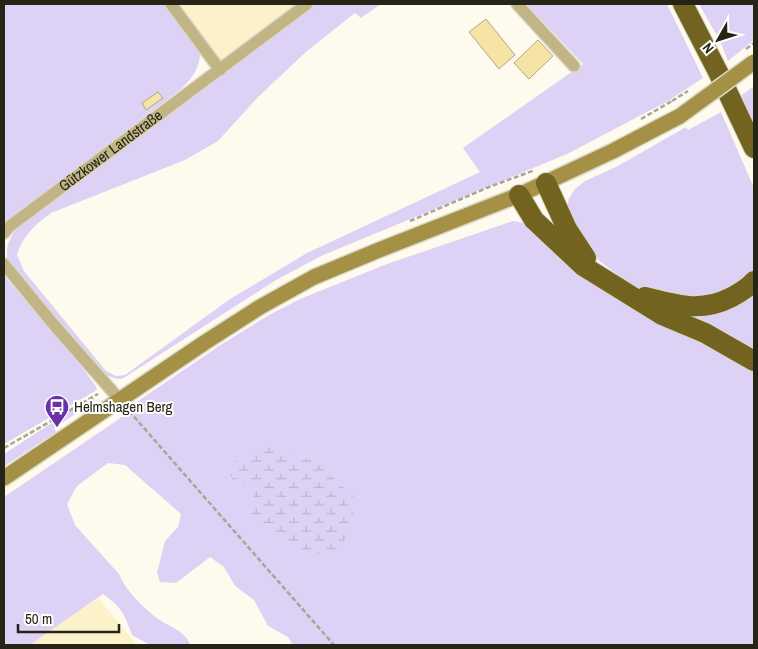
<svg xmlns="http://www.w3.org/2000/svg" width="758" height="649" font-family="'Archivo Narrow',sans-serif">
<defs>
<pattern id="wetland-marsh" width="20" height="14" patternUnits="userSpaceOnUse" patternTransform="scale(1.25)"><rect width="20" height="14" fill="#ded1f6"/><path d="M1 5h8M5 5V1M11 12h8M15 12V8" fill="none" stroke="#beb3d2"/></pattern>
</defs>
<rect width="100%" height="100%" fill="#fefbee"/>
<g fill="#fcf2ca">
<polygon points="175,4 298,4 219,63"/>
<polygon points="98,598 137,645 30,645"/>
</g>
<g fill="#ded1f6">
<path d="M4,4H165L200,51C201,67 191,80 180,90L4,223Z"/>
<path d="M314,4H381L361,18L355,13L307,51L258,97L218,141L185,160L51,213C34,226 24,234 17,255L24,271L106,371L116,376L125,375L230,299L307,253L480,172L463,148L583,64L526,4H667L703,78L668,101L567,154L321,256L276,280L122,379C113,379 108,376 100,371L7,261C6,246 8,241 17,228Z"/>
<polygon points="699,4 754,4 754,40 728,61 720,41"/>
<polygon points="754,86 754,131 739,97"/>
<polygon points="721,112 754,188 754,271 747,279 714,299 647,292 623,279 601,262 589,250 567,207 569,198 575,189 585,181 618,166 686,127 688,130"/>
<path d="M513,221L524,223L754,368V645H293L288,637L268,626L254,600L235,586L224,567L210,557L176,583L160,582L157,573L165,541L178,527L181,514L125,465L108,463L77,486L67,504L75,525L119,574C126,591 141,605 154,616C166,626 186,630 190,645H150L132,635C124,613 122,608 103,594L30,645H4V497L119,419L141,399L219,346L269,315L300,299L387,264Z"/>
<polygon points="4,276 73,355 95,385 97,390 4,444"/>
<polygon points="754,287 754,353 674,310"/>
<polygon points="94,398 95,401 54,428 56,432 4,466 4,454 76,407"/>
</g>
<path fill="url(#wetland-marsh)" d="M263,445L314,461L355,498L351,533L332,553C301,554 302,558 281,534H268L247,516L259,506L248,485L233,480L227,466Z"/>
<g fill="#f5e4a3" stroke="#aea789">
<polygon points="486,19 515,55 499,69 469,32"/>
<polygon points="538,40 553,56 529,79 514,63"/>
<polygon points="158,92 163,98 146,110 142,103"/>
</g>
<g fill="none" stroke-linecap="round" stroke-linejoin="round">
<defs>
<g id="street">
<polyline points="171,4 220,70"/>
<polyline points="517,4 574,66"/>
<path id="s1" d="M4,233L10,226L307,4"/>
<polyline points="4,264 54,325 120,400"/>
</g>
<polyline id="secondary" points="4,478 204,343 260,307 314,277 379,250 519,195 613,151 680,116"/>
<g id="highway">
<polyline points="683,4 718,72 754,148"/>
<polyline points="546,183 567,229 586,258"/>
<polyline points="519,195 534,220 583,266 662,315 705,333 754,361"/>
<path d="M645,297C677,305 701,313 732,297C741,292 748,288 754,281"/>
</g>
</defs>
<use href="#street" stroke="#dbd8cc" stroke-width="14"/>
<use href="#secondary" stroke="#dbd8cc" stroke-width="18"/>
<use href="#highway" stroke="#dbd8cc" stroke-width="22"/>
<g stroke="#a9a699" stroke-width="2.5" stroke-dasharray="5 2.5" stroke-linecap="butt">
<polyline points="641,119 672,101"/>
<polyline points="410,221 489,187 535,170"/>
<polyline points="129,411 334,645"/>
<polyline points="4,448 98,394"/>
</g>
<use href="#street" stroke="#c1b485" stroke-width="11"/>
<use href="#secondary" stroke="#a49145" stroke-width="15"/>
<use href="#highway" stroke="#736321" stroke-width="20"/>
<defs>
<polyline id="secondary-bridge" points="680,116 754,62"/>
</defs>
<use href="#secondary-bridge" stroke="#dbd8cc" stroke-width="18" stroke-linecap="butt"/>
<g stroke="#a9a699" stroke-width="2.5" stroke-dasharray="5 2.5" stroke-linecap="butt">
<polyline points="746,49 754,43"/>
<polyline points="672,101 688,91"/>
</g>
<use href="#secondary-bridge" stroke="#a49145" stroke-width="15"/>
</g>
<defs>
<symbol id="bus-pin" viewBox="-11 -11 22 30"><path d="M0 17L-7.5 6A9.5 9.5 0 1 1 7.5 6Z" fill="#6a31a8" stroke="#fff"/><path d="M-5-6H5V4H4V6H2V4H-2V6H-4V4H-5ZM-3.5-4V0h7V-4ZM-3.5 1.2v1.5H-2V1.2ZM2 1.2v1.5H3.5V1.2Z" fill="#fff"/></symbol>
</defs>
<g fill-rule="evenodd">
<use href="#bus-pin" x="43" y="393" width="28" height="38"/>
</g>
<g text-anchor="middle" stroke-width="4" stroke-linejoin="round" paint-order="stroke">
<g font-size="15" fill="#262317" stroke="#fff">
<text dy="5" stroke="none"><textPath href="#s1" startOffset="135">Gützkower Landstraße</textPath></text>
</g>
<g font-size="15" fill="#262317" stroke="#fff" text-anchor="start">
<text x="74" y="412">Helmshagen Berg</text>
</g>
</g>
<rect width="758" height="649" fill="none" stroke="#262317" stroke-width="10"/>
<g transform="translate(718 40) rotate(231)" stroke="#ffffff" stroke-width="4" paint-order="stroke">
<path d="M0-4L9 19L0 12L-9 19Z" fill="#262317"/>
<text y="-8" font-size="14" font-weight="bold" text-anchor="middle" fill="#262317">N</text>
</g>
<path d="M18 624v8h101v-8" fill="none" stroke="#262317" stroke-width="2.5"/>
<text x="25" y="624" font-size="15" fill="#262317" stroke="#ffffff" stroke-width="4" paint-order="stroke">50 m</text>
</svg>
